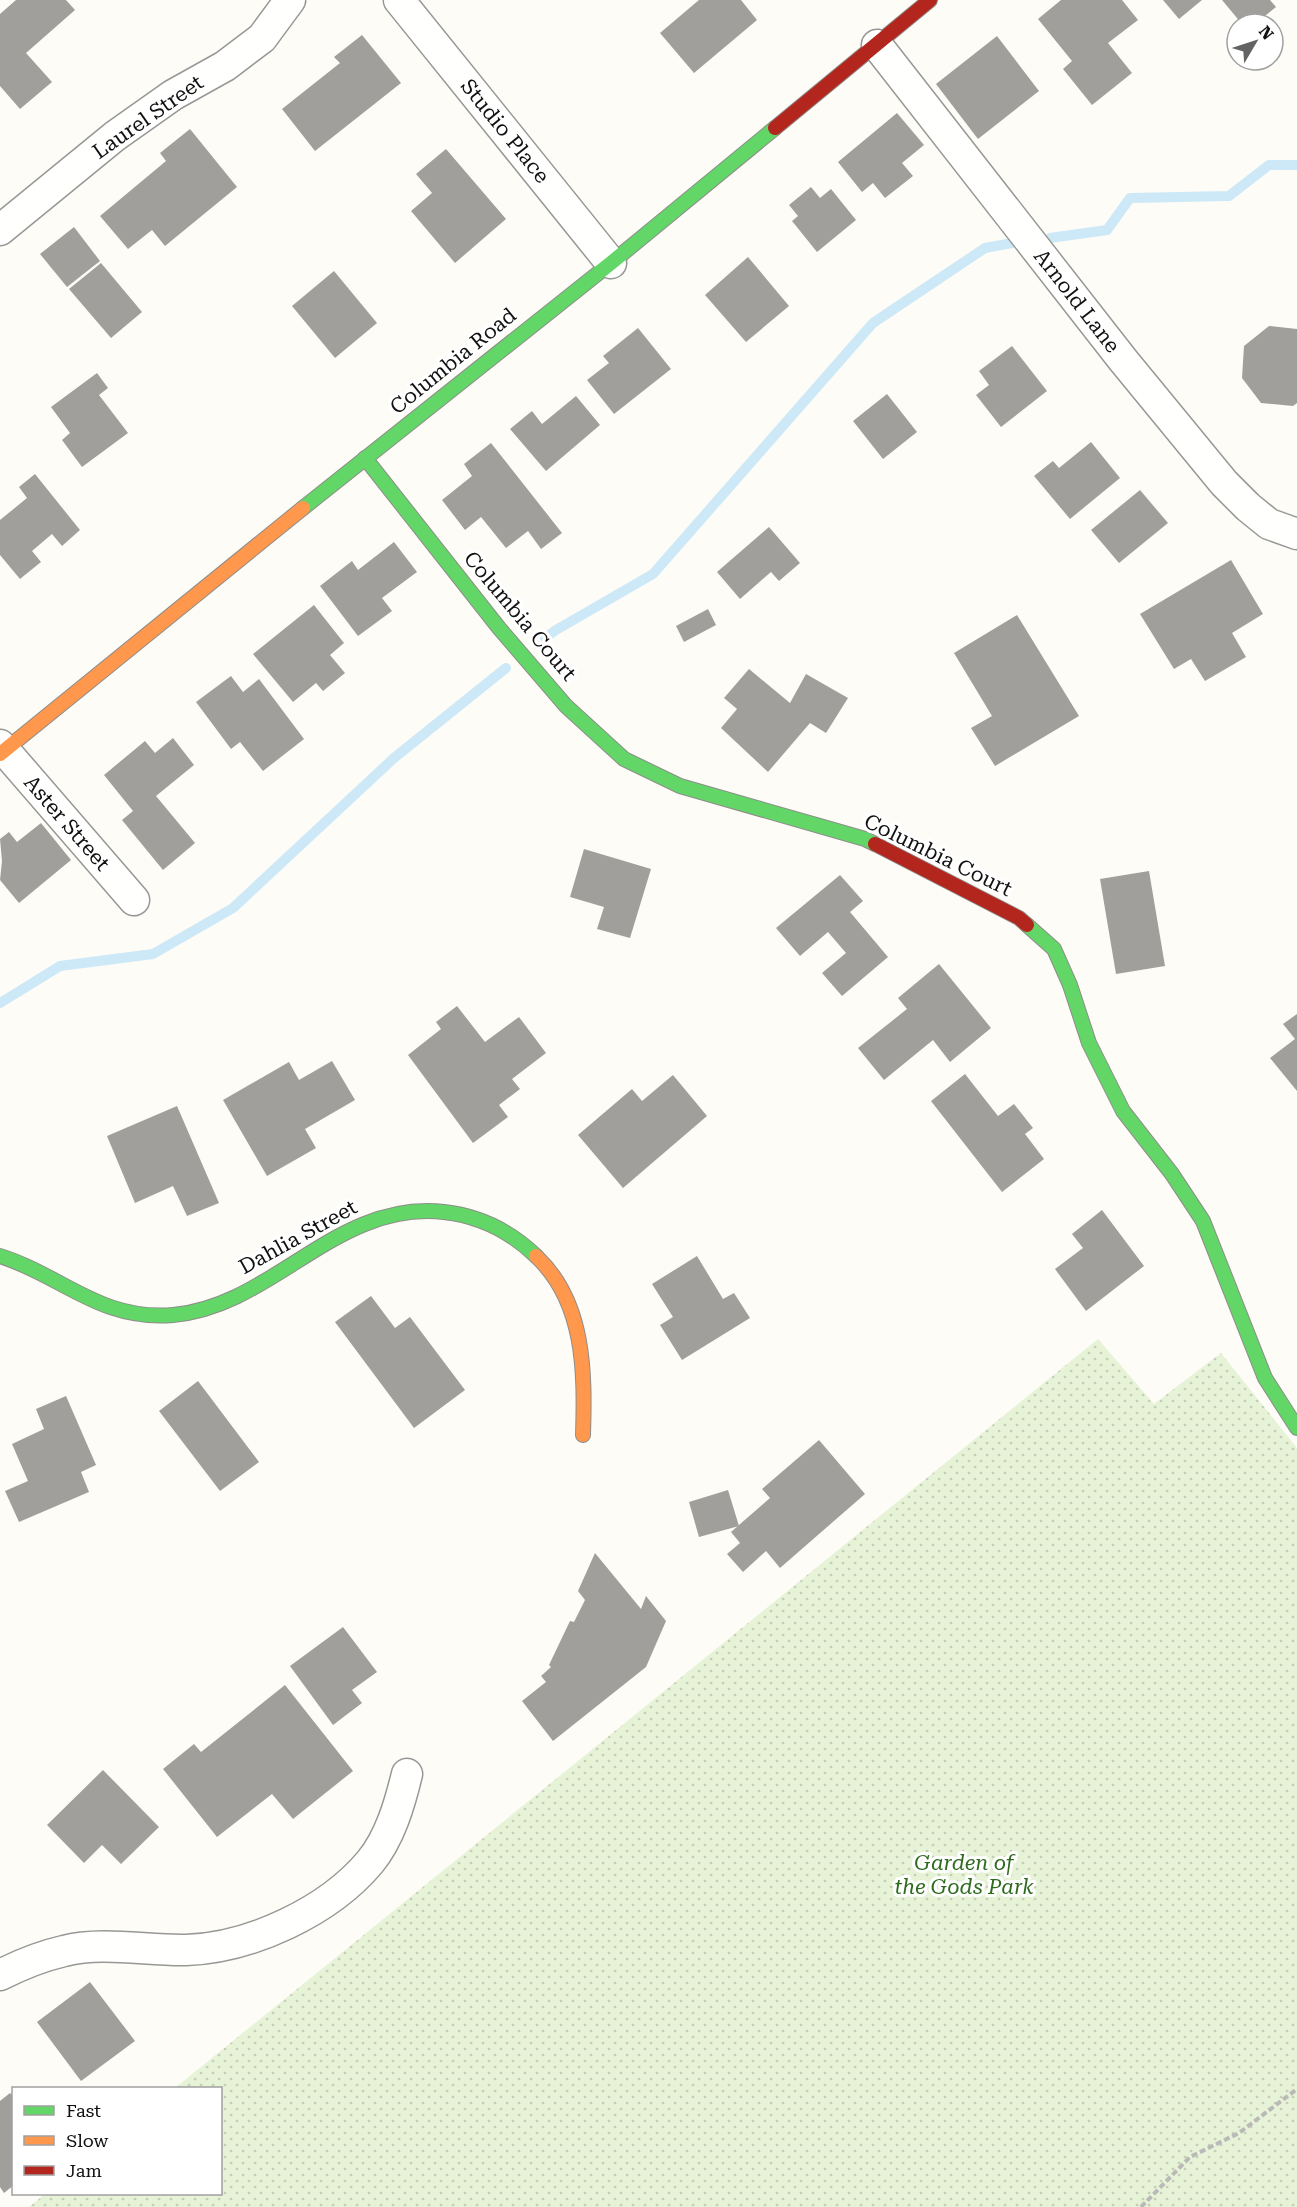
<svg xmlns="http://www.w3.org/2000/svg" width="1297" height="2207" font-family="'Roboto Serif',serif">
<defs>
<pattern id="park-dots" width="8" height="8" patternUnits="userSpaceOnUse" patternTransform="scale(1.5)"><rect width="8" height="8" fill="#e7f3d7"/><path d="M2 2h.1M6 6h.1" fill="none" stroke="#c5cfb8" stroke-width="1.8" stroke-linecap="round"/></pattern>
</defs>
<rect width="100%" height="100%" fill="#fdfcf7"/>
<polygon fill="url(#park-dots)" points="1098,1339 1154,1404 1221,1353 1297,1448 1297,2207 29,2207 45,2194 220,2194 220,2088 175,2088"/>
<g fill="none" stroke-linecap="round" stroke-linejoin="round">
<g stroke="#cde8f7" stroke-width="10">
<polyline points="1050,238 1107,230 1130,198 1229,196 1269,165 1297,165"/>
<polyline points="545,638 556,630 653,574 873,323 985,248 1018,242"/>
<polyline points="0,1003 60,966 153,954 233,908 394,758 506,668"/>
</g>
</g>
<g fill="#a19f9c">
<polygon points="16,0 66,0 75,10 26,53 52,82 20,109 0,86 0,14"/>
<polygon points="699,0 741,0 757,20 694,73 660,33"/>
<polygon points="1061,0 1122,0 1138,20 1108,43 1132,73 1092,105 1063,69 1072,61 1038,19"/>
<polygon points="1163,0 1202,0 1179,19"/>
<polygon points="1222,0 1270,0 1276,7 1255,24 1242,24"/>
<polygon points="362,35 401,83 315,151 282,109 340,63 334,57"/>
<polygon points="997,36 1039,91 978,139 936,84"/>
<polygon points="897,113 924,145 902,163 913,176 885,198 873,183 862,192 838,162"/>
<polygon points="190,129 237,187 165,246 152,230 128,249 100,216 166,161 160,153"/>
<polygon points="446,149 506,219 455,263 411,211 432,193 416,174"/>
<polygon points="811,187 820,198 831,189 856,220 817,252 792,221 798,216 789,205"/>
<polygon points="74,227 100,261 67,287 40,254"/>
<polygon points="748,257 789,306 746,342 705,295"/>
<polygon points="101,263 142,312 111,338 69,289"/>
<polygon points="334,271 377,323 335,358 292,306"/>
<polygon points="1269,326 1297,329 1297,403 1293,406 1261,403 1242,378 1244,346"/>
<polygon points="638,328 671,369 614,414 587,380 609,363 603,356"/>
<polygon points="1012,346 1047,391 1001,427 976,395 989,385 979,371"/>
<polygon points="97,373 108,388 99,395 128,433 82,467 62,440 70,433 51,407"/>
<polygon points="887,394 917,432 883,459 853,421"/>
<polygon points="576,396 600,425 546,471 510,429 532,411 542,424"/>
<polygon points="1091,442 1120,478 1070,519 1034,476 1053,461 1059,468"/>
<polygon points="491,443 562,533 541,549 528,531 506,548 481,517 465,530 442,500 472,476 464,464"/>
<polygon points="35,474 80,530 62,546 52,534 32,551 41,562 20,579 0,555 0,520 27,498 19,487"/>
<polygon points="1140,490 1168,523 1119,563 1091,530"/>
<polygon points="769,527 800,563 779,581 771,572 740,599 717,572"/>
<polygon points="394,542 417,572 382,598 392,611 358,636 320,586 352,561 358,570"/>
<polygon points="1231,560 1263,614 1232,633 1246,657 1205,681 1191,659 1174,669 1140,614"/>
<polygon points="314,605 344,643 330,655 345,673 323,691 316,683 293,702 253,654"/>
<polygon points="708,609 716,625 684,642 676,626"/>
<polygon points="1017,615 1079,716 995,766 971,728 992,716 954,653"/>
<polygon points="749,669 790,703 806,674 848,698 826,733 810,723 768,772 721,728 737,709 724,698"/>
<polygon points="231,676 243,692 259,679 304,739 263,771 240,742 231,749 196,702"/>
<polygon points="173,738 194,765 156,796 195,843 163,870 122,820 133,811 104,775 145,741 155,753"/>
<polygon points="41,823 71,860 19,903 0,880 2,861 0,839 9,832 17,842"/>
<polygon points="584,849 651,869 630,938 597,929 604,907 570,897"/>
<polygon points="1149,871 1165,966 1116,974 1100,879"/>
<polygon points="840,875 863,901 850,912 888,957 842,996 822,973 846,953 828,932 800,956 776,928"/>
<polygon points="939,964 991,1028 950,1062 933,1040 884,1080 858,1048 907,1009 898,998"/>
<polygon points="457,1006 485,1042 519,1017 546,1053 512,1079 520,1089 499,1105 508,1117 473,1143 408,1055 441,1029 436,1022"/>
<polygon points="1297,1014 1297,1091 1270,1058 1295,1039 1283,1024"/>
<polygon points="332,1061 355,1100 305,1129 316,1148 267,1176 223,1100 289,1062 299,1080"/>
<polygon points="965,1074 998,1116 1014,1104 1033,1128 1025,1134 1044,1159 1002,1192 931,1101"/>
<polygon points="673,1075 707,1116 623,1188 578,1135 632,1089 642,1101"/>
<polygon points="177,1106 219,1203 187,1216 173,1186 135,1203 107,1136"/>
<polygon points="1102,1210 1144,1266 1086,1311 1055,1269 1083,1248 1072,1234"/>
<polygon points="697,1256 723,1299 734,1293 750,1318 682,1360 660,1325 673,1317 652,1284"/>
<polygon points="371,1296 395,1328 410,1317 465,1390 414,1428 335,1322"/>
<polygon points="198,1381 259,1462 220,1491 159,1411"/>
<polygon points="66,1396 96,1465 81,1472 89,1492 19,1522 5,1491 28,1481 12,1444 44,1429 36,1409"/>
<polygon points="819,1440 865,1494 780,1568 766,1551 743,1572 727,1554 740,1543 731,1532 770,1498 762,1489"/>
<polygon points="728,1490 739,1526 699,1537 689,1502"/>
<polygon points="595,1553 641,1609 646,1596 666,1621 646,1667 553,1741 522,1701 546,1682 541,1676 551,1667 549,1665 570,1621 574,1622 585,1600 578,1591"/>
<polygon points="343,1627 377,1672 352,1690 362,1703 333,1725 290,1666"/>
<polygon points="285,1685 353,1771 293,1819 272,1794 217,1837 163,1769 194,1744 201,1752"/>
<polygon points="103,1770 159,1827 121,1864 102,1845 84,1863 47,1825"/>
<polygon points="90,1982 135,2041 81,2081 37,2022"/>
<polygon points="10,2093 14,2097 14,2185 4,2193 0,2187 0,2101"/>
</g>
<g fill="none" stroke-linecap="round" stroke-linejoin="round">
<defs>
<g id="street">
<polyline points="399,0 611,263"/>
<polyline points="877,45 1123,360 1224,483 1248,507 1269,524 1297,534"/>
<polyline points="0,230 115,136 173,95 225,66 262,38 290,0"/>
<polyline points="0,745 134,900"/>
<path d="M0,1975C20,1965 42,1956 64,1951C103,1941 147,1951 186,1950C251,1948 329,1911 370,1862C390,1838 400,1803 407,1774"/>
</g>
<g id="fast">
<polyline points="365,458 499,628 566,706 624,759 680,786 865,839 875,844"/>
<polyline points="303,508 611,263 775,128"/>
<polyline points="1027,925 1054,949 1070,985 1089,1043 1123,1111 1172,1174 1203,1221 1265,1378 1297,1428"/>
<path d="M0,1256C63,1276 100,1321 173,1315C274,1306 336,1200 444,1212C480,1216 510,1231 536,1256"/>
</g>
<g id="slow">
<polyline points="0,754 303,508"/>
<path d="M536,1256C585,1302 585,1372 583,1435"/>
</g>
<g id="jam">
<polyline points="775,128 930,0"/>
<polyline points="875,844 1019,918 1027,925"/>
</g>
</defs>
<use href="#street" stroke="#979795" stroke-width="33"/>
<use href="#fast" stroke="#8e8d8b" stroke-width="16"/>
<use href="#slow" stroke="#8e8d8b" stroke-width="16"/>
<use href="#jam" stroke="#8e8d8b" stroke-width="16"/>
<polyline stroke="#b9b9b8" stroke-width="4" stroke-dasharray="6 3" stroke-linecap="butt" points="1141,2207 1190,2157 1239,2133 1297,2089"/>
<use href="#street" stroke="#fffffe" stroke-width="30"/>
<use href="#fast" stroke="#63d668" stroke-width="14"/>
<use href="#slow" stroke="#ff974d" stroke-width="14"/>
<use href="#jam" stroke="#b3261e" stroke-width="14"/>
</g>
<g text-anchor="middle" stroke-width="6" stroke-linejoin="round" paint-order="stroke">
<g font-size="21" fill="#111" stroke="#fff">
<text transform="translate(148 117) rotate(-35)" y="7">Laurel Street</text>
<text transform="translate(505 131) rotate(51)" y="7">Studio Place</text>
<text transform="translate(1077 301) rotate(52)" y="7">Arnold Lane</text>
<text transform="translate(453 361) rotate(-39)" y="7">Columbia Road</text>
<text transform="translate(520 616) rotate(50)" y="7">Columbia Court</text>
<text transform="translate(67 823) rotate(49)" y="7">Aster Street</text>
<text transform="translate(938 855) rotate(26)" y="7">Columbia Court</text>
<text transform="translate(298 1237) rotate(-29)" y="7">Dahlia Street</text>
</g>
<g font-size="21" font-style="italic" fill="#2f6b1f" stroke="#fff">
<text x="964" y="1870">Garden of<tspan x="964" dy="24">the Gods Park</tspan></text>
</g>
</g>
<rect x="12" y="2087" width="210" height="108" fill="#ffffff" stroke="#a0a0a0" stroke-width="1.5"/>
<rect x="24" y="2106" width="30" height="9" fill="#63d668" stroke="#a0a0a0" stroke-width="1.5"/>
<text x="66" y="2117" font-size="18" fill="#111111">Fast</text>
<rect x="24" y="2136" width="30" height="9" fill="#ff974d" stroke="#a0a0a0" stroke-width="1.5"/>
<text x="66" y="2147" font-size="18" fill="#111111">Slow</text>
<rect x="24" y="2166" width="30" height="9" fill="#b3261e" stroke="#a0a0a0" stroke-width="1.5"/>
<text x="66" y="2177" font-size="18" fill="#111111">Jam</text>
<g transform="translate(1255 42) rotate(51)"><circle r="28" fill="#ffffff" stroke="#a0a0a0" stroke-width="1.5"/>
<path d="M0-4.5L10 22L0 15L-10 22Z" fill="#646362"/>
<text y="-9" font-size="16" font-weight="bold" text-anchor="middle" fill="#111111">N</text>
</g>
</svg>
